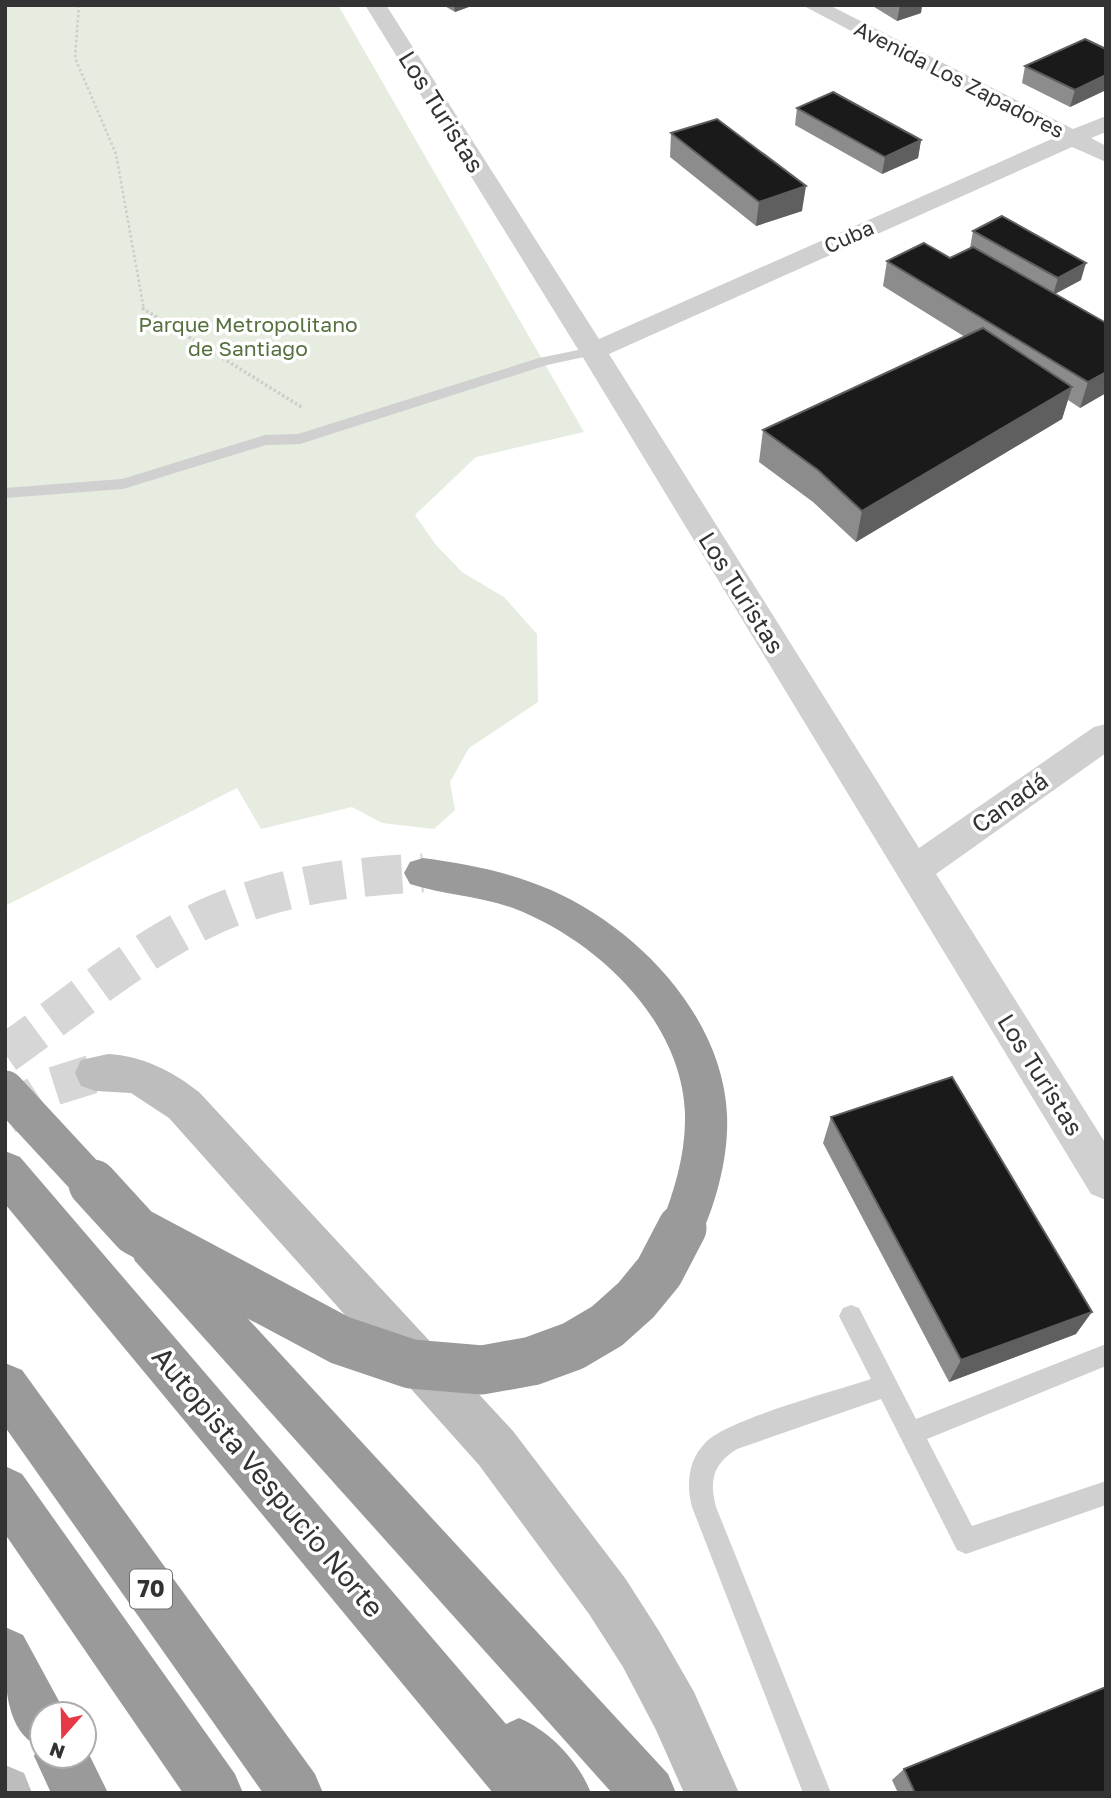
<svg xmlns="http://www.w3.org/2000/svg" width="1111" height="1798" font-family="'Golos Text',sans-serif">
<rect width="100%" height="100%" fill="#fff"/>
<polygon fill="#e6ecdf" points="5,5 338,5 584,432 476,457 415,515 436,545 462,572 504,597 537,634 538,702 469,748 450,782 455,810 434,829 382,823 352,807 261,829 237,788 5,906"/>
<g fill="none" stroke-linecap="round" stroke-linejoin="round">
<polyline stroke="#d6d6d6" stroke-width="39" stroke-dasharray="39 19" stroke-linecap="butt" points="5,1116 48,1088 96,1073"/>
<path stroke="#d6d6d6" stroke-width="39" stroke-dasharray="39 19" stroke-linecap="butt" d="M5,1054C72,1007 135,952 209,917C277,886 350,876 423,873"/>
<polyline stroke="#cdcdcd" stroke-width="2.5" stroke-dasharray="2.5 2.5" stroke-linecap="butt" points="79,5 75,58 116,154 144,310"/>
<polyline stroke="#cdcdcd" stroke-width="3.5" stroke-dasharray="2.5 2.5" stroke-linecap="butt" points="142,308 303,408"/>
<g fill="#d0d0d0" fill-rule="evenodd">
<polygon points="593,347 598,348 598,354 547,365 300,444 266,445 123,489 5,498 5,488 122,479 265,435 298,434 539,358"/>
<path d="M851,1305L859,1308L916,1419L1106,1344V1366L927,1439L972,1526L1106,1481V1505L966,1554L957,1550L881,1399L737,1449C713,1464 709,1480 716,1507L831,1793H803L692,1507C686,1484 688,1460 706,1442C729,1419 835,1391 871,1379L839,1316L843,1308Z"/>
</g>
<polygon fill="#d0d0d0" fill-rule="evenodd" points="365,5 386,5 599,339 1054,138 802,5 829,5 1073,129 1106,116 1106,132 1091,138 1106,146 1106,162 1072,147 609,354 919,848 1094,727 1106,724 1106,753 936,874 1106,1144 1106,1200 1091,1194 579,351"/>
<g fill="#bdbdbd" fill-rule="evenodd">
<path d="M108,1054C143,1056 172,1071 199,1092L513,1431L625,1578L659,1631L694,1692L739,1793H684L656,1730L623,1667L589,1614L479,1465L169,1118L131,1093L96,1091L81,1086L75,1073L81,1060Z"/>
<polygon points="5,1765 24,1773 32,1793 5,1793"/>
</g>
<g fill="#9a9a9a" fill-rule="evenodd">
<path d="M423,858C467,864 510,872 551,890C637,928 722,1015 727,1114C729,1158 716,1203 698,1243L682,1249L666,1243L660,1228C674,1191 686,1154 685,1114C682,1023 602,946 523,912C486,896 447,896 410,884L404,873L410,862Z"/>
<path d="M5,1151L20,1157L506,1724L519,1718C550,1731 579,1762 591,1793H493L5,1204Z"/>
<polygon points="151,1225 167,1231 668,1774 676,1793 612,1793 135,1261 129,1246 135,1231"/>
<polygon points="5,1363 22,1370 315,1774 323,1793 263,1793 5,1427"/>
<polygon points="5,1466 22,1474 235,1774 243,1793 183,1793 5,1534"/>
<path d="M5,1627L23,1635L66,1714H42V1756H84V1744L108,1793H51L34,1756L38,1746C0,1728 5,1666 5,1627Z"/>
</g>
<polyline stroke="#9a9a9a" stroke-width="39" points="5,1090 94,1186"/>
<polyline stroke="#9a9a9a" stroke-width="49" points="93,1184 136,1231 340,1340 411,1364 482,1370 532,1361 573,1346 607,1326 636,1300 659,1272 682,1228"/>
</g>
<g fill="#8c8c8c">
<polygon points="443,5 474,5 455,12"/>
<polygon points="871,5 922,5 921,13 897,21"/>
<polygon points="1106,49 1106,90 1070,107 1022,83 1025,66"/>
<polygon points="797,108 921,140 918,158 882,174 795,125"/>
<polygon points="671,133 802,211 756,226 670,157"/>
<polygon points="973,231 1081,280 1055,294 1106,323 1106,393 1080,408 1068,400 1062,419 856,542 813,502 759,462 763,430 965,337 883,286 887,261 950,258 970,248"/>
<polygon points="831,1117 1076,1334 949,1382 823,1143"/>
<polygon points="904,1769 1106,1793 898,1793 892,1780"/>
</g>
<g fill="#5f5f5f">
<polygon points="454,5 474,5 455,12"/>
<polygon points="900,5 922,5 921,13 897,21"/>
<polygon points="1106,75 1106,90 1070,107 1075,90"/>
<polygon points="921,140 918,158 882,174 885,157"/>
<polygon points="806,186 802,211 756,226 759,202"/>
<polygon points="1086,263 1081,280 1053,295 1058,278"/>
<polygon points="1106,372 1106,393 1080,408 1088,382"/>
<polygon points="1072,387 1062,419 856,542 862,511"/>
<polygon points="1092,1312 1076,1334 949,1382 961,1360"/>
</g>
<g fill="#1a1a1a" stroke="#5f5f5f" stroke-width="2">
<polygon points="1085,39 1106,49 1106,75 1075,90 1025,66"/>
<polygon points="833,92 921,140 885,157 797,108"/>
<polygon points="717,119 806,186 759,202 671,133"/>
<polygon points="1002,216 1086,263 1058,278 973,231"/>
<polygon points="924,243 950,258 973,247 1106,323 1106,372 1088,382 887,261"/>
<polygon points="983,328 1072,387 862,511 818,470 763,430"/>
<polygon points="952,1077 1092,1312 961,1360 831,1117"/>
<polygon points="1106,1687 1106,1793 915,1793 904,1769"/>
</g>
<g text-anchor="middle" stroke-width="7" stroke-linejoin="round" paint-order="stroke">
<g font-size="21" fill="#333" stroke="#fff">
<text transform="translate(959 80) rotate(27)" y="7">Avenida Los Zapadores</text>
<text transform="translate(849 237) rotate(-24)" y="7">Cuba</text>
</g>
<g font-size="21" fill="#56703f" stroke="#fff">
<text x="248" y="332">Parque Metropolitano<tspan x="248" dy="24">de Santiago</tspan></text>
</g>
<rect fill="#fff" stroke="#707070" stroke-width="2" x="130" y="1569.5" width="42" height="39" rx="5"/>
<g font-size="23" font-weight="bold" fill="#333">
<text x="151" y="1597">70</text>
</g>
<g font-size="24" fill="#333" stroke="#fff">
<text transform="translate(441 112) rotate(58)" y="8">Los Turistas</text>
<text transform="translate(741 593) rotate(58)" y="8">Los Turistas</text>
<text transform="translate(1010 803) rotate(-35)" y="8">Canadá</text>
<text transform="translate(1040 1075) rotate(58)" y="8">Los Turistas</text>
</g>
<g font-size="28" fill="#333" stroke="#fff">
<text transform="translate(268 1482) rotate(50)" y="10">Autopista Vespucio Norte</text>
</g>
</g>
<rect width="1111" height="1798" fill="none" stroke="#333333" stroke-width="14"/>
<g transform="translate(63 1735) rotate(200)"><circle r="33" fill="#ffffff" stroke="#adadad" stroke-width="2"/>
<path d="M0-5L12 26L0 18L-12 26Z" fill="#e63946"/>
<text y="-10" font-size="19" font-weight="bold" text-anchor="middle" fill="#333333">N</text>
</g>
</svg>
